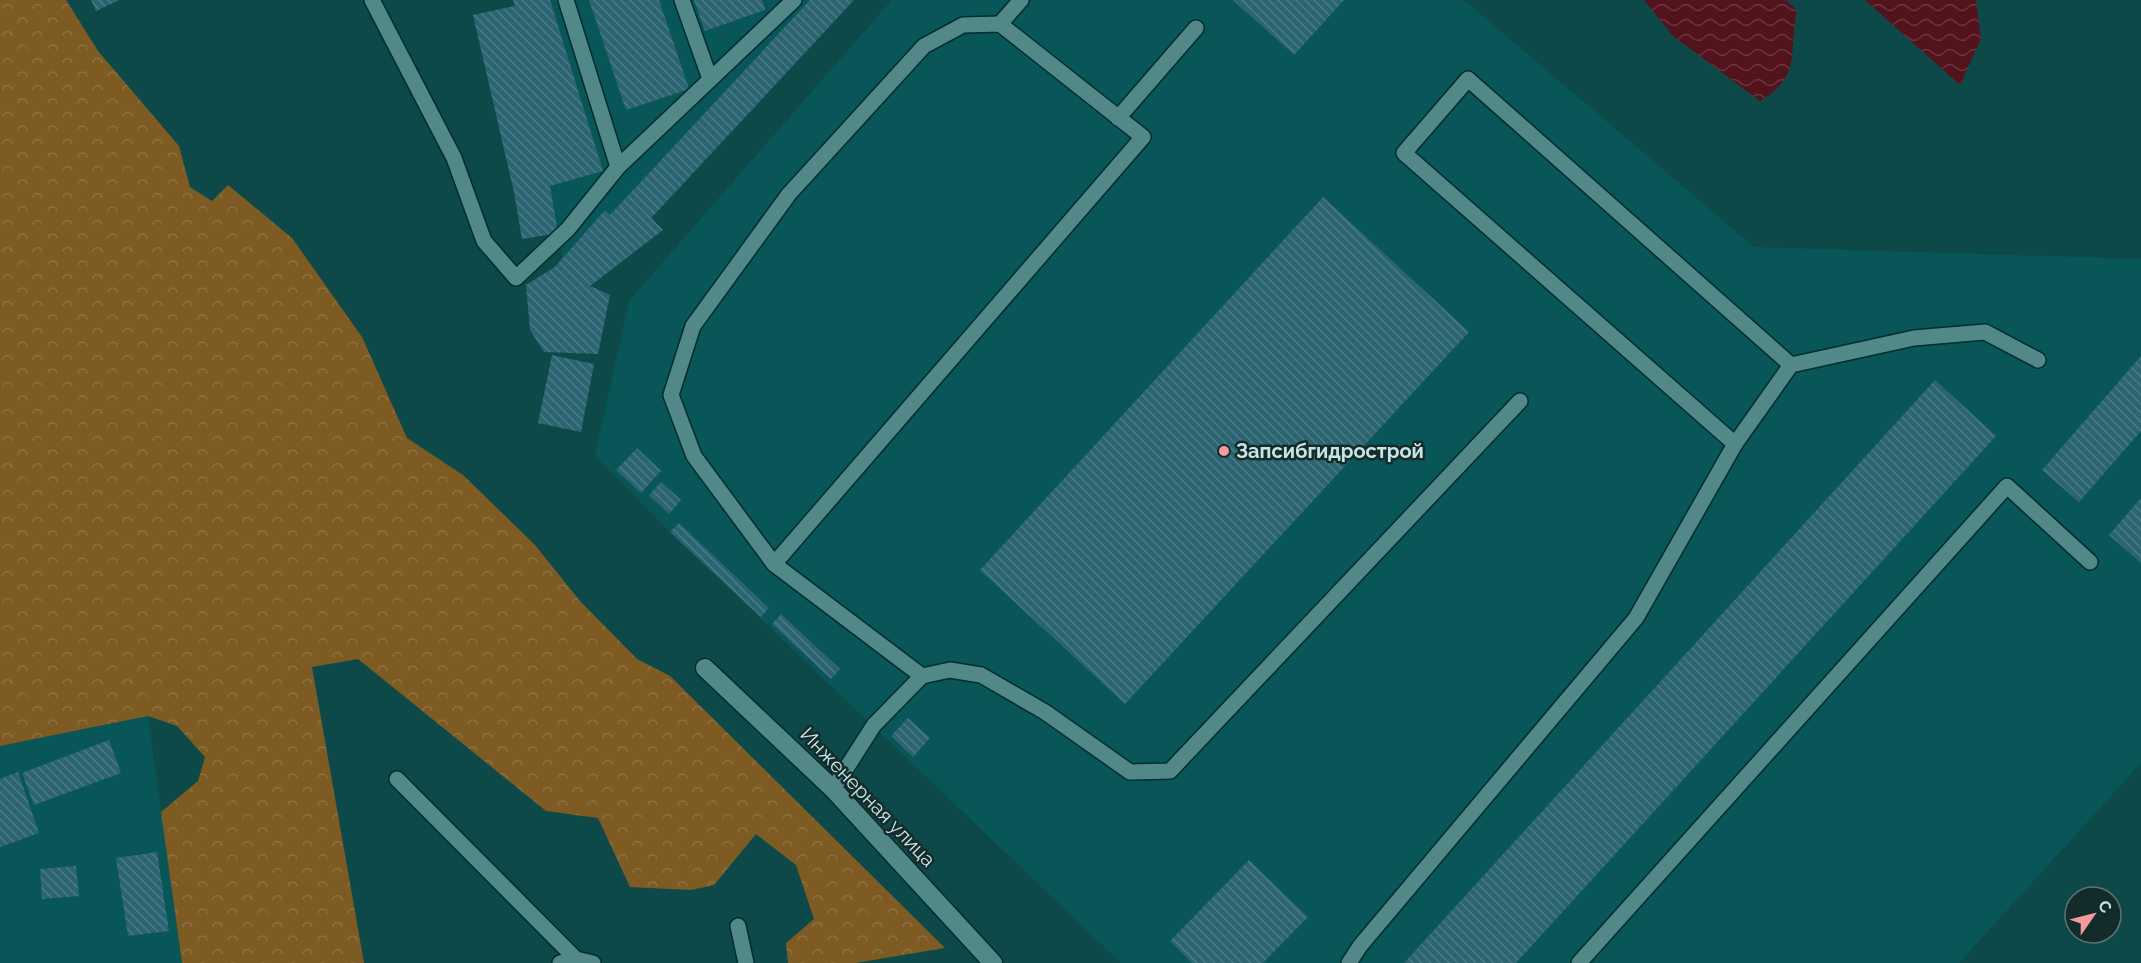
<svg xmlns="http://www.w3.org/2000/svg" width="2141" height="963" font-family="Raleway,sans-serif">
<defs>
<pattern id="forest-crowns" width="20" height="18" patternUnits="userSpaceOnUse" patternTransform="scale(1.5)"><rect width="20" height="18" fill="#7d5b23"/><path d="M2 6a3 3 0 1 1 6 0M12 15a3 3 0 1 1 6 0" fill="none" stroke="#8e7243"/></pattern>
<pattern id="water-waves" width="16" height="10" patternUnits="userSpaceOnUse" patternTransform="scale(1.5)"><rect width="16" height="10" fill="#52131c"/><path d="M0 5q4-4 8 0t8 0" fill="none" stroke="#6a353d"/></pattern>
<pattern id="building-back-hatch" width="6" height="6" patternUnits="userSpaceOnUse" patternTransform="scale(1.5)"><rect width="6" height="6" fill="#2c6472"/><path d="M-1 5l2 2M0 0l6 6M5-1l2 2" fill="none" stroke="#497a86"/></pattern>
</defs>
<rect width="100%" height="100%" fill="#0e494a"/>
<g fill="#085658">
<polygon points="513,0 854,0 652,218 663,230 590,286 526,285 555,267 563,256 557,233 522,239 514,192 473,15 515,6"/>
<polygon points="892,0 1464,0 1754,247 2141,259 2141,763 1959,963 1121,963 670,532 595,456 629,301"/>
<polygon points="148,716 182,963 0,963 0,746"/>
</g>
<polygon fill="url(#forest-crowns)" points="0,0 66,0 98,51 179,146 190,187 212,201 228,185 292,238 362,337 407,438 463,475 535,545 580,601 637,659 670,676 945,948 855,963 788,963 786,943 814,919 796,865 756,834 714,885 691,890 630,887 598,818 546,811 358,659 312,667 364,963 182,963 161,812 198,781 205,757 177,726 148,716 0,746"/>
<g fill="url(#water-waves)">
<path d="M1644,0H1786L1797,10C1788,51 1803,76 1760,101L1673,36Z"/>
<polygon points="1865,0 1976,0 1981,39 1960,85"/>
</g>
<g fill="url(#building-back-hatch)">
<polygon points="91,0 119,0 96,11"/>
<polygon points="513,0 550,0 603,171 550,186 558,233 522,239 514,192 473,15 515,6"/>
<polygon points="589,0 659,0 689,89 626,110"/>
<polygon points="694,0 762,0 765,10 705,31"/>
<polygon points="810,0 854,0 651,218 663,230 590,286 610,295 598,354 544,352 530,330 526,285 555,267 605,210 610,215"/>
<polygon points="1233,0 1344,0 1294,55"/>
<polygon points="1323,197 1469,332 1125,704 980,570"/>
<polygon points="552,355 594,364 581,432 538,423"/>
<polygon points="2141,356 2141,431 2079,502 2042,470"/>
<polygon points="1935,380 1996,436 1516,963 1404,963"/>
<polygon points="637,448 661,471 641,493 616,470"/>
<polygon points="661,482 681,500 669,514 649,495"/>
<polygon points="2141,498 2141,563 2109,535"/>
<polygon points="679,523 769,608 761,617 670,532"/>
<polygon points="781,614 840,669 831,679 772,624"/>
<polygon points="908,718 930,738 913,757 891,736"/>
<polygon points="109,740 121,773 34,805 22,773"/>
<polygon points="18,772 39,833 0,847 0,779"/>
<polygon points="157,852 169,931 128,936 116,858"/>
<polygon points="1249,860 1308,917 1263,963 1192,963 1170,941"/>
<polygon points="76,866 79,896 42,899 40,869"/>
</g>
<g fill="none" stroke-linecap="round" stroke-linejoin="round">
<defs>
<g id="lane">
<polyline points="372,0 454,158 484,241 516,278 568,229 618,167 794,0"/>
<polyline points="566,0 618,167"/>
<polyline points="682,0 710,79"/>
<polyline points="1000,24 1021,0"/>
<polyline points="1118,118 1196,28"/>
<polyline points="1735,444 1404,153 1468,79 1791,365"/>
<polyline points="774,564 1143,137 1000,24 963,25 924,46 789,194 693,326 671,395 694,456 774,564 922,676"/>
<polyline points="397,779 576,959"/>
<polyline points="833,789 874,725 922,676 950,670 981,675 1045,712 1130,772 1170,771 1520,401"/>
<polyline points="738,926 746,963"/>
<polyline points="560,963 576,959 593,963"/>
<polyline points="1349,963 1360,946 1636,618 1735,444 1791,365 1914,338 1985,332 2038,360"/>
<polyline points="1579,963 2007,486 2090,562"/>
</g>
<polyline id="street" points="705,668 833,789 993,963"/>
</defs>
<use href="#lane" stroke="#002d2e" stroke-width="18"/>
<use href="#street" stroke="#002d2e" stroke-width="21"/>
<use href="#lane" stroke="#538889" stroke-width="15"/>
<use href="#street" stroke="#538889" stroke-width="18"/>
</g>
<circle fill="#f59b9e" stroke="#142b2b" stroke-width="2" cx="1224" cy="451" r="6"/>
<g text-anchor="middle" stroke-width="5" stroke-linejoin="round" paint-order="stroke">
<g font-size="20" font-weight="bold" fill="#c9e4e4" stroke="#142b2b" text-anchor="start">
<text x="1236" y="458">Запсибгидрострой</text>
</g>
<g font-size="20" fill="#c9e4e4" stroke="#142b2b">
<text transform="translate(868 797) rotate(46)" y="7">Инженерная улица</text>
</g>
</g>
<g transform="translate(2093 915) rotate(55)"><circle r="28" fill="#142b2b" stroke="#5c7575" stroke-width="1.5"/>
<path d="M0-4.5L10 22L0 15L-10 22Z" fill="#f59b9e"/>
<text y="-9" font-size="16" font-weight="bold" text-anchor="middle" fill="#c9e4e4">С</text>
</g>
</svg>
